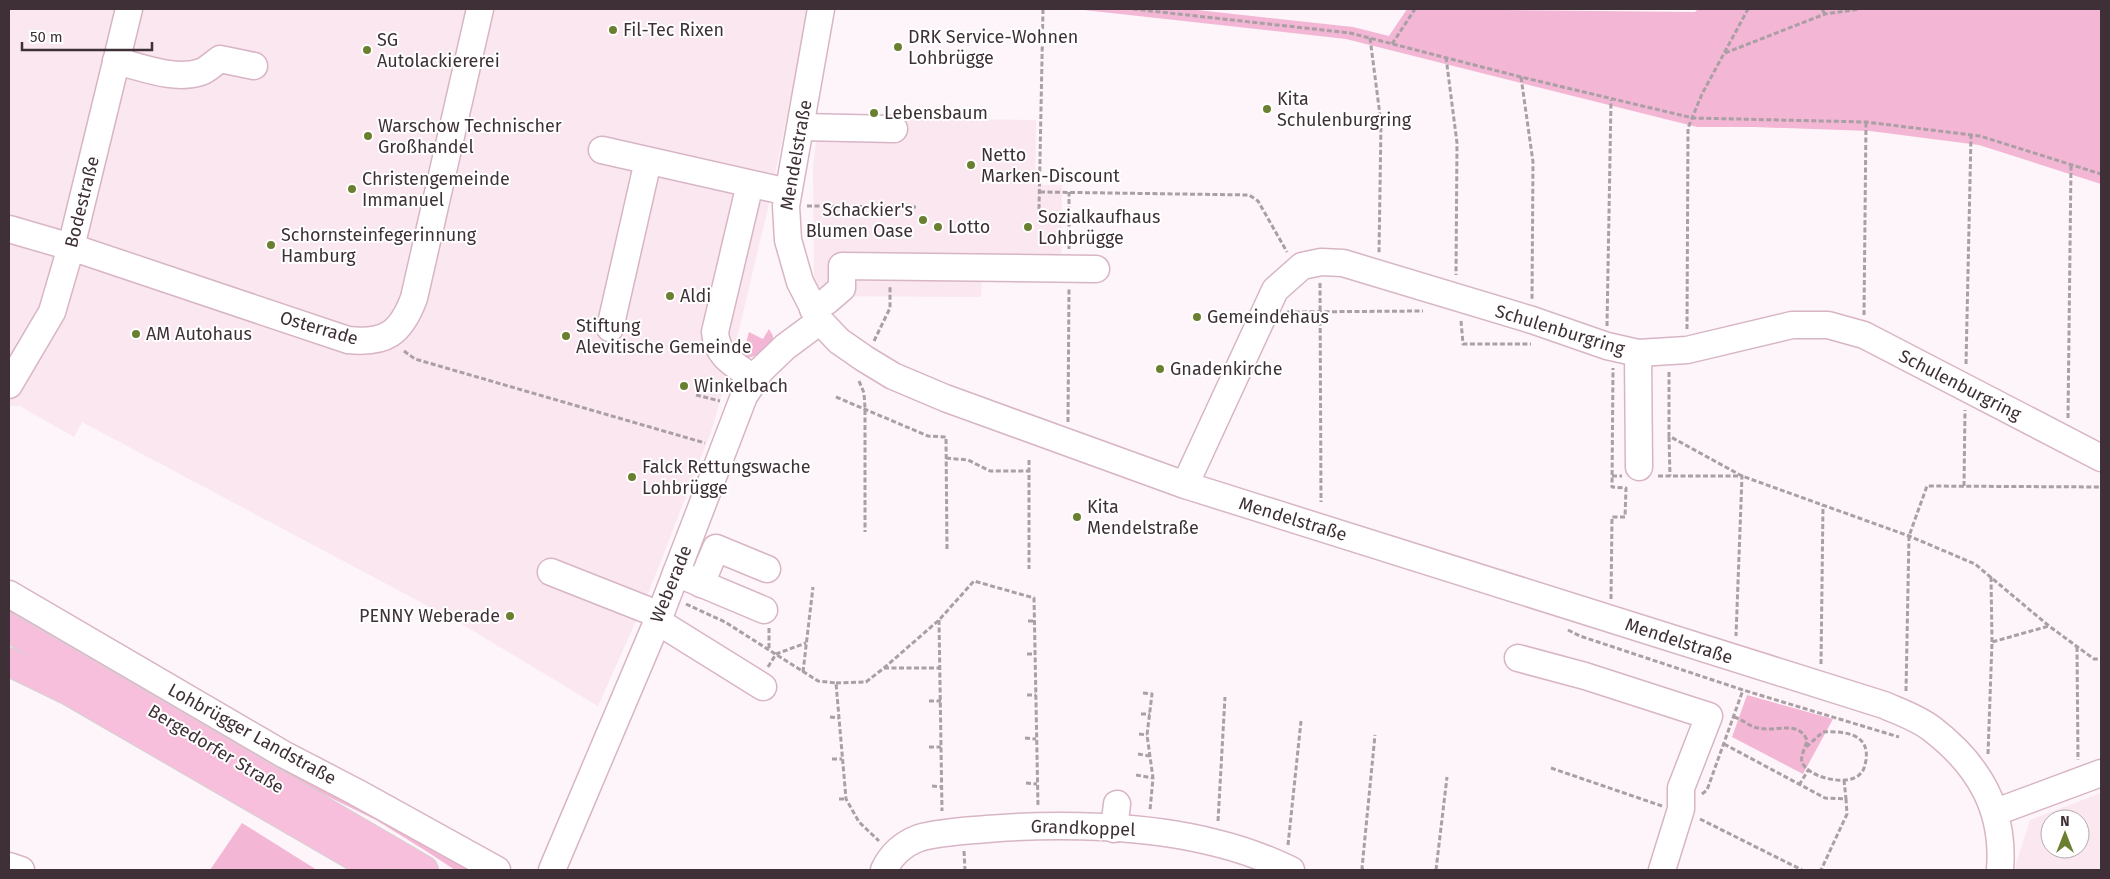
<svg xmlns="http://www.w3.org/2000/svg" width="2110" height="879" font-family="'Fira Sans',sans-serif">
<rect width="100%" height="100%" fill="#fdf5f9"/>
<g fill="#fae7f0" fill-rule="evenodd">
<polygon points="9,9 809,9 768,208 736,342 712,429 648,594 598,706 460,623 82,422 74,437 20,406 9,406"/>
<polygon points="819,118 1036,120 1035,185 1062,185 1061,278 982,277 981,297 814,296 813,166"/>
<path d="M2101,793V870H2014L2030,820ZM2050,819H2080V849H2050Z"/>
</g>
<g fill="#f3b6d4">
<polygon points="1075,9 1188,9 1353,27 1389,36 1407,9 1695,12 1698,9 2101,9 2101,184 1979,145 1870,131 1754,127 1697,127 1346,39"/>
<path d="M769,329L773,336V342C763,350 756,360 742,357L749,332L763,339Z"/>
<polygon points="9,603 477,870 455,870 426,851 376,820 284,775 49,639 9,613"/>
<polygon points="1747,695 1833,719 1803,774 1732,737"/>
<polygon points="242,823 317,870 210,870"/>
</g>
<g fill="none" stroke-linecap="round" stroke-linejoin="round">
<defs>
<g id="minor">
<path d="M821,9L786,206L788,240L800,282L820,321L839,341L865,359L893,376L945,398L1185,485L1884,705C1900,712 1918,718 1932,729C1979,765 2005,810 2000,870"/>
<path d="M116,61C142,67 174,81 201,72C207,70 214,63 220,59L254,66"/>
<polyline points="801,127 894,129"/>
<polyline points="602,150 788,192"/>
<path d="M750,184L715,332C717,358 736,365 755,379"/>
<path d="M9,229L71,247L348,340C386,344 401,333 414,298L480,9"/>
<polyline points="813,309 827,301 842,288 842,266 1096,269"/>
<polyline points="610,328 648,161"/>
<polyline points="1638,353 1639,467"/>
<polyline points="9,385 52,312 71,247 129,9"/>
<polyline points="1185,485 1275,290 1302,266 1321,262 1343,263 1532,320 1607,346 1638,353 1687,350 1792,325 1828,325 1864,335 2101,458"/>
<polyline points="551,572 660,615"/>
<polyline points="676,573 764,610"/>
<polyline points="701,584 716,548 767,569"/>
<polyline points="9,594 283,754 356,792 497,870"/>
<polyline points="657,621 763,687"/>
<polyline points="1518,658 1585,676 1709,716 1681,788 1681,809 1662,870"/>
<polyline points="1996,812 2101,773"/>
<polyline points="1114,829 1117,804"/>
<polyline points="9,866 21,870"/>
<polyline points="552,870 660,615 744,396 761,370 785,347 820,321"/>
<path d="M884,870C891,855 903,844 919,838C940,832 965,831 987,829C1058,823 1147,825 1216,843C1241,849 1268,859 1291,870"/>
</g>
<g id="major">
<polyline points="9,628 424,870"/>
<polyline points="9,662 69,691 378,870"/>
</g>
</defs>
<use href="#minor" stroke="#d8b5c5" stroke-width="29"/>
<use href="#major" stroke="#d5d1d3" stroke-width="30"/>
<g stroke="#aa9fa4" stroke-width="3" stroke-dasharray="5 2.5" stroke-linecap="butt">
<polyline points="1133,9 1350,33 1521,77 1693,118 1866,122 1980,136 2101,174"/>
<polyline points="1822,9 1825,14"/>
<polyline points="1370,38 1381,123 1379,253"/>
<polyline points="1392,44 1415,9"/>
<polyline points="1725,53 1825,14 1860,9"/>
<polyline points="1446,57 1457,143 1456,275"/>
<polyline points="1521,77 1533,162 1532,299"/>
<polyline points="1040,192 1249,195 1258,201 1287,252"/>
<polyline points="807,206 916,207"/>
<polyline points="1039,209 1043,9"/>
<polyline points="1069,249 1069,192"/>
<polyline points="1320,283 1321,502"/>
<polyline points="1287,312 1423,311"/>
<polyline points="1864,315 1866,122"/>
<polyline points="1461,321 1463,344 1531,344"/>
<polyline points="1607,326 1611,100"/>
<polyline points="1687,329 1688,128 1702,94 1748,9"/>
<polyline points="874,341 890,308 890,286"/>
<polyline points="404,351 415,359 705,443"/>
<polyline points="1966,364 1971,135"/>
<polyline points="1669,372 1669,436 1742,476 1909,536 1975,564 2049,626 2094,659 2101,659"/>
<polyline points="859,381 864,393 865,408 865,532"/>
<polyline points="696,395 720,401"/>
<polyline points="836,397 928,436 946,437 947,550"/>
<polyline points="2068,418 2071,164"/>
<polyline points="1068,422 1069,288"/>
<polyline points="1669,437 1670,476"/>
<polyline points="946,458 968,460 990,471 1029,471"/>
<polyline points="1029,460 1029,569"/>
<polyline points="1612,476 1622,476"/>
<polyline points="1658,476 1742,476 1736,636"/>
<polyline points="1964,486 1965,410"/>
<polyline points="1991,577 1992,642"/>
<polyline points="1611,599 1612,517 1625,517 1626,488 1612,487 1613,368"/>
<polyline points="686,604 725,622 818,681 836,683 846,799 859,822 879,841"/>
<polyline points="939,620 942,811"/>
<polyline points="1028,621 1034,621"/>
<polyline points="769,628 769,650"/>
<polyline points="1568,630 1580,636 1743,690 1899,737"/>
<polyline points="2077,647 2078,760"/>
<polyline points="1027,654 1035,654"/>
<polyline points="1821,664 1823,505"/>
<polyline points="768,667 776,654 806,643"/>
<polyline points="884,668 940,668"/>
<polyline points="803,672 813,587"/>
<polyline points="836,683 866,682 884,668 939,620 974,581 1034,598 1038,806"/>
<polyline points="1906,691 1909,536 1927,486 2101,487"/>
<polyline points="1143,693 1152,694 1147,735 1153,778 1150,810"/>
<polyline points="1027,695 1036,695"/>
<polyline points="929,701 941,701"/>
<polyline points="1141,714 1150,714"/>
<polyline points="830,717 839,718"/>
<path d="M1734,717C1742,719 1750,727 1758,728C1777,732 1798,720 1807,740C1806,747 1800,756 1802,762C1808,778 1849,787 1860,774C1864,771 1865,765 1866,760C1870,733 1843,731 1823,732L1806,747"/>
<polyline points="1139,734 1147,735"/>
<polyline points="1025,738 1036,739"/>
<polyline points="1724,744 1825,798 1846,799 1847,814 1821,870"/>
<polyline points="929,747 941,747"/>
<polyline points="1138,754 1149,756"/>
<polyline points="1988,754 1992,642 2049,626"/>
<polyline points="832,759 842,759"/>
<polyline points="1551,768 1662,806"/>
<polyline points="1136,775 1153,778"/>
<polyline points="1844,780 1846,799"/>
<polyline points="1026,783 1037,784"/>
<polyline points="1799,785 1809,769"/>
<polyline points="932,786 942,787"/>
<polyline points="1702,794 1707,790 1743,690"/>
<polyline points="839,799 846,799"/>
<polyline points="1700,819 1802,870"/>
<polyline points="1218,821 1225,697"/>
<polyline points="1288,845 1301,721"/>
<polyline points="964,851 965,870"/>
<polyline points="1363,870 1362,868 1375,735"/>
<polyline points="1436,870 1447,777"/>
</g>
<use href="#minor" stroke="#fff" stroke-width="26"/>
<use href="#major" stroke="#f8bfdd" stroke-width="28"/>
</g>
<g fill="#6a7f30" stroke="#fff" stroke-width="2">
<circle cx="613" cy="30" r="5"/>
<circle cx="898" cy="47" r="5"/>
<circle cx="367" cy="50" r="5"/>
<circle cx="1267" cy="109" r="5"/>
<circle cx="874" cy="113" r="5"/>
<circle cx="368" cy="136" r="5"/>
<circle cx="971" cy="165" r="5"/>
<circle cx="352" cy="189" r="5"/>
<circle cx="923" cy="220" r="5"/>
<circle cx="938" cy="227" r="5"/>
<circle cx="1028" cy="227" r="5"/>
<circle cx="271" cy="245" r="5"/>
<circle cx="670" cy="296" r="5"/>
<circle cx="1197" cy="317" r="5"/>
<circle cx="136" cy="334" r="5"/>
<circle cx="566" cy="336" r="5"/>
<circle cx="1160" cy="369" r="5"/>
<circle cx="684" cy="386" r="5"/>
<circle cx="632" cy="477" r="5"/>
<circle cx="1077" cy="517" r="5"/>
<circle cx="510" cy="616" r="5"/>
</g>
<g text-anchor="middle" stroke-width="4" stroke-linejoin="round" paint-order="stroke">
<g font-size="18" fill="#3e3036" stroke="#fff" text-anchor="start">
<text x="623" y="36">Fil-Tec Rixen</text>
<text x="908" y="43">DRK Service-Wohnen<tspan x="908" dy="21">Lohbrügge</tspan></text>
<text x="377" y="46">SG<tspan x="377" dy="21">Autolackiererei</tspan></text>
<text x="1277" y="105">Kita<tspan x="1277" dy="21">Schulenburgring</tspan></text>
<text x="884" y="119">Lebensbaum</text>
<text x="378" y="132">Warschow Technischer<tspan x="378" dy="21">Großhandel</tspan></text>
<text x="981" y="161">Netto<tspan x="981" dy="21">Marken-Discount</tspan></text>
<text x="362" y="185">Christengemeinde<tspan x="362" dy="21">Immanuel</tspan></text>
<text x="913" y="216" text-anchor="end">Schackier's<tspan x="913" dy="21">Blumen Oase</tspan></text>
<text x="1038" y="223">Sozialkaufhaus<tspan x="1038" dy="21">Lohbrügge</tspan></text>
<text x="948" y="233">Lotto</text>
<text x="281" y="241">Schornsteinfegerinnung<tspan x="281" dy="21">Hamburg</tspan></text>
<text x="680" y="302">Aldi</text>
<text x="1207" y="323">Gemeindehaus</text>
<text x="576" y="332">Stiftung<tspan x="576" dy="21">Alevitische Gemeinde</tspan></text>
<text x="146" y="340">AM Autohaus</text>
<text x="1170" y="375">Gnadenkirche</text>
<text x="694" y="392">Winkelbach</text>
<text x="642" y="473">Falck Rettungswache<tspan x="642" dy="21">Lohbrügge</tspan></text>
<text x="1087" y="513">Kita<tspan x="1087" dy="21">Mendelstraße</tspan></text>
<text x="500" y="622" text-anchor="end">PENNY Weberade</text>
</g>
<g font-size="18" fill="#3e3036" stroke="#fff">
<text transform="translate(796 155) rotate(-80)" y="6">Mendelstraße</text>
<text transform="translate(82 202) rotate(-76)" y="6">Bodestraße</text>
<text transform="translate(319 328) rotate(16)" y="6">Osterrade</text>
<text transform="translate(1560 330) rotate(17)" y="6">Schulenburgring</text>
<text transform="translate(1960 385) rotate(27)" y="6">Schulenburgring</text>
<text transform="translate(1293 519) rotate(17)" y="6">Mendelstraße</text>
<text transform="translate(671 584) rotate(-68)" y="6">Weberade</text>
<text transform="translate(1679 641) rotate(18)" y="6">Mendelstraße</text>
<text transform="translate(252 734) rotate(29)" y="6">Lohbrügger Landstraße</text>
<text transform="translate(216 749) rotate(31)" y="6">Bergedorfer Straße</text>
<text transform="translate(1083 828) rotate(2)" y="6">Grandkoppel</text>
</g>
</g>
<rect width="2110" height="879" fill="none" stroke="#3e3036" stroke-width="20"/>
<g transform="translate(2065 834)"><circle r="24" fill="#ffffff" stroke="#b2acaf"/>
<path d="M0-4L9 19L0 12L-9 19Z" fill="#6a7f30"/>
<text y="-8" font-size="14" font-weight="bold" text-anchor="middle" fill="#3e3036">N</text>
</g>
<path d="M22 42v8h130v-8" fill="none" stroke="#3e3036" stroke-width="2.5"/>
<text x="30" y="42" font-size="15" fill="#3e3036" stroke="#ffffff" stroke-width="4" paint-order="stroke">50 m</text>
</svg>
